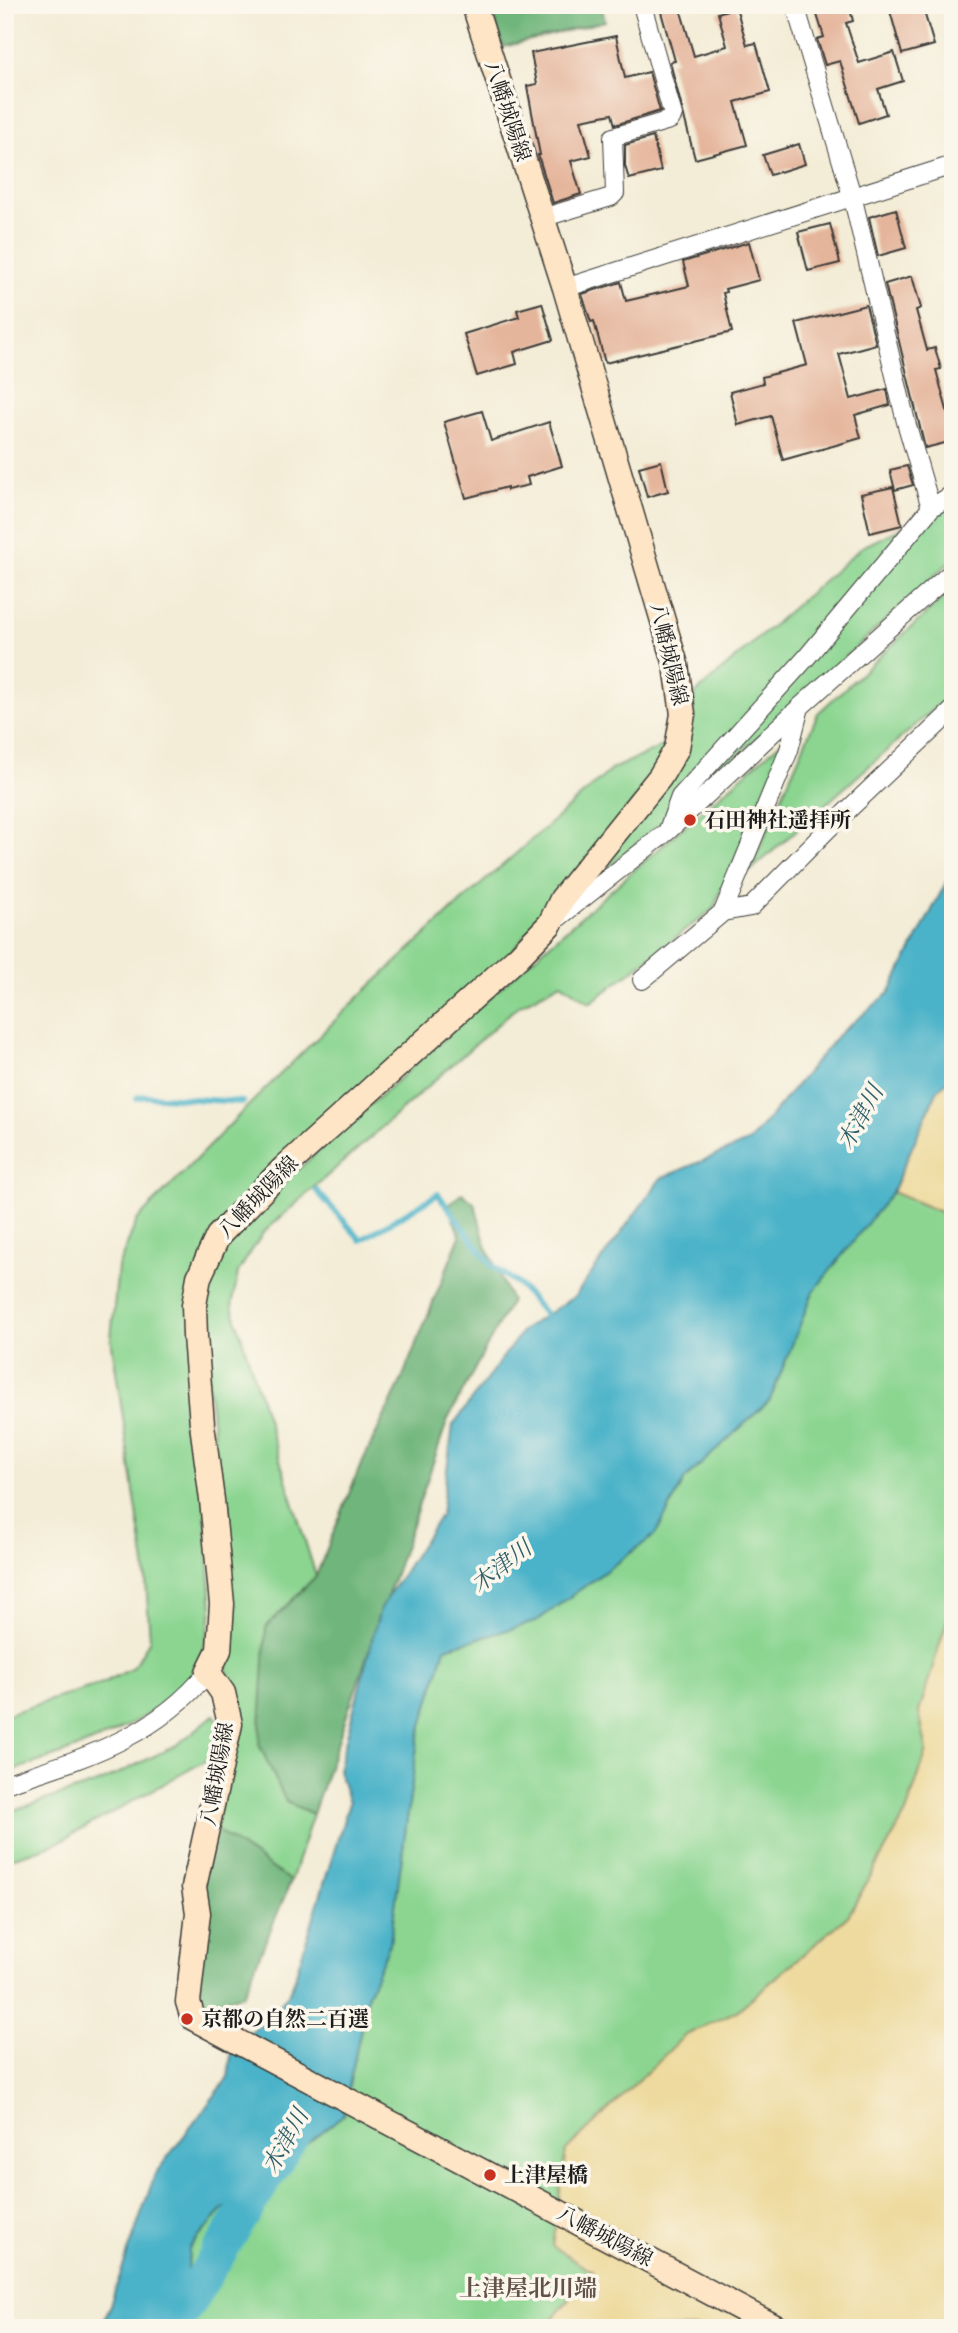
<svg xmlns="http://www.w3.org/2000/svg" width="958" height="2333" font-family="'IM FELL DW Pica','Noto Serif JP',serif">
<rect width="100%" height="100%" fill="#fbf7ec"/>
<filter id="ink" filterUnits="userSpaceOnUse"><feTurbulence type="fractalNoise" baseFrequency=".0143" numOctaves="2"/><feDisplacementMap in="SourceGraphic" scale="14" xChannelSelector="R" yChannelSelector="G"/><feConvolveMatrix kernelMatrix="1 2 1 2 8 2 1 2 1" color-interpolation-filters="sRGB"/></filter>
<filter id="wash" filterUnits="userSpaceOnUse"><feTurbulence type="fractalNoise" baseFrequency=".00686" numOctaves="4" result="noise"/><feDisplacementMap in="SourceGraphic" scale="28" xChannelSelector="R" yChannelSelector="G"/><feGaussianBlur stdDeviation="1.57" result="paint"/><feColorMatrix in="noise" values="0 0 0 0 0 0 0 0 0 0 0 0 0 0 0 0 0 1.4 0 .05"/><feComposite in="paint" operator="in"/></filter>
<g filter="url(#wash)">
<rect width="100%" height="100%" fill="#f3ecd6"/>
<g fill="#8bd591" stroke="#547856" stroke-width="2">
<polygon points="953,503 953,559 695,794 581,891 690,734 695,694 862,547"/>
<polygon points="953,589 953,692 749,872 818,713"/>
<polygon points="788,736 713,909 590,1003 561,983 518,1006 263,1233 238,1272 232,1306 316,1576 266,1627 286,1802 313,1814 291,1881 216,1830 236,1715 227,1668 231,1605 202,1321 203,1299 222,1250 292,1175 529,962"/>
<path d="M670,743L639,795L511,953L282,1160L190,1287L212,1609C208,1632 204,1656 190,1676C152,1728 64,1753 5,1773V1715L103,1683L133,1668L150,1640L145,1565L111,1338L118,1267L137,1220L249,1105L361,995L462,901L612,769Z"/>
<polygon points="892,1192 953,1217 953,1601 919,1712 927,1751 906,1813 848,1916 737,2011 684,2036 593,2271 549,2324 548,2328 179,2328 186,2312 189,2248 222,2211 343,2115 368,1994 390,1943 418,1739 445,1648 535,1622 655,1535 685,1479 770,1400 813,1292"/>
<polygon points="214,1715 220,1723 210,1758 55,1844 5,1860 5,1813 101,1782 177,1745"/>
</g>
<g fill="#70b67b" stroke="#46694c" stroke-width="2">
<polygon points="490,5 601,5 605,21 503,47"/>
<polygon points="462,1193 475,1204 485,1243 511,1301 448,1419 313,1814 286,1802 259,1744 266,1627 316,1576 359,1469 399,1386 460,1236 448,1206"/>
<polygon points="216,1830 291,1881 243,1995 200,2005 200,1885"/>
</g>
<g fill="#eeda9e" stroke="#857b5d" stroke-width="2">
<polygon points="953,1075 953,1217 892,1192 937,1091"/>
<polygon points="953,1601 953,2328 548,2328 548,2324 593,2271 552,2246 566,2151 684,2036 737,2011 848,1916 906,1813 927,1751 919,1712"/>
</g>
<polygon fill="#4bb3c9" stroke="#346872" stroke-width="2" points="953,869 953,1075 937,1091 892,1192 813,1292 770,1400 685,1479 655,1535 535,1622 445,1648 418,1739 390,1943 368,1994 343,2115 222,2211 189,2248 186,2312 179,2328 102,2328 155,2174 228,2078 232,2048 272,2014 291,1990 349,1803 338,1770 380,1609 441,1514 453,1425 523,1330 575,1296 661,1178 750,1141 838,1035 889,993"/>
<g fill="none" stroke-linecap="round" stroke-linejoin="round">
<g stroke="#4bb3c9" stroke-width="6">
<polyline points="137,1098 145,1096 243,1102"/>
<polyline points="316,1190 361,1240 438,1194 492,1266 518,1284 546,1315"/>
</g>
<polyline stroke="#4bb3c9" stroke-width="35" points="172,2328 294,2132"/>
</g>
<g id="blocks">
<g fill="#e5b59b">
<polygon points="659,5 679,5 694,56 727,46 718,13 736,7 747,45 756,43 770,92 735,102 747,145 695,159 670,62 675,61"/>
<polygon points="814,5 849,5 853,21 846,23 859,63 894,52 903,81 878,89 886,114 859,123 840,61 825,65 817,39 824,37"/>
<polygon points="910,5 922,5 934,45 902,54 890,11"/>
<polygon points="616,36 625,78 649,72 660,111 615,125 612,114 581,120 591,156 571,161 581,194 553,203 538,155 540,155 527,86 537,84 531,53"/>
<polygon points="653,137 661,171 629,179 625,166 625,145"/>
<polygon points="799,144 805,164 770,175 763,155"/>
<polygon points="896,209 906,248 878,256 869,217"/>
<polygon points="830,224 840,263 808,271 798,232"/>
<polygon points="749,242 759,280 725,289 726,292 723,293 732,332 605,363 594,321 591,322 582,294 621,282 626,301 689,286 683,262"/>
<polygon points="912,276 921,308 916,310 927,350 935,348 941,369 936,370 953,432 953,441 925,448 885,284"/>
<polygon points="542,303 553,340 514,352 517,364 477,376 464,334 519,317 517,310"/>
<polygon points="866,305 876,344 839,354 851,399 887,389 890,405 855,415 861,438 783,460 771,416 738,425 730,392 763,383 762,377 807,365 796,323"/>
<polygon points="482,411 491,441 549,422 562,466 527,477 529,485 507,490 507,487 466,498 444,422"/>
<polygon points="661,461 668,491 647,497 639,467"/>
<polygon points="907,466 913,485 895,490 890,470"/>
<polygon points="893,487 902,525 870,533 861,494"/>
</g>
</g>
</g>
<g filter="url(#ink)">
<use href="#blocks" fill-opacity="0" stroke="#3c3b38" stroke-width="2"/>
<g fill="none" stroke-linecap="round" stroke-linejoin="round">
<defs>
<g id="minor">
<polyline points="795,5 853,199 906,422 931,508"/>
<polyline points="542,218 611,197 615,193 613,137 670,120 673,115 642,5"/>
<polyline points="565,288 953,165"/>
<polyline points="669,827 680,797 806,658 931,508 953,494"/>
<polyline points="723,912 789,750 800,707"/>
<polyline points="553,922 668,831 800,707 953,571"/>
<polyline points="642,980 723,912 751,907 828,829 953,710"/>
<path d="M5,1784C83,1758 155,1738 208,1672"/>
</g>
<polyline id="secondary" points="474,5 565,288 637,533 676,665 683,714 677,748 660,777 562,899 550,924 518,957 284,1168 218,1236 199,1277 194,1305 195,1336 202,1424 212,1500 222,1604 219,1650 208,1672 223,1693 230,1724 194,1887 198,1913 188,2002 193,2018 777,2328"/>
</defs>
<use href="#minor" stroke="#3c3b38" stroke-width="20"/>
<use href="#secondary" stroke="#3c3b38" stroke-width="27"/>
<use href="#minor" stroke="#fff" stroke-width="18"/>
<use href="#secondary" stroke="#fde5c5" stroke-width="24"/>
</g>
</g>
<g fill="#c8321e" stroke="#fbf7ec" stroke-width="2.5">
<circle cx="690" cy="820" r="7"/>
<circle cx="187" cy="2019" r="7"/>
<circle cx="490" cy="2175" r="7"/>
</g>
<g text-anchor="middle" stroke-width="7" stroke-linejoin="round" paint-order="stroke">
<g font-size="21" fill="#1c1c1c" stroke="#fbf7ec">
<text transform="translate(508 111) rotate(72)" y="7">八幡城陽線</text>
<text transform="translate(669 654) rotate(77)" y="7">八幡城陽線</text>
<text transform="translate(258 1197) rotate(-46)" y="7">八幡城陽線</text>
<text transform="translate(217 1774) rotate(-80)" y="7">八幡城陽線</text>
<text transform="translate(605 2236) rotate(28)" y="7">八幡城陽線</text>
</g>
<g font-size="21" font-weight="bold" fill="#1c1c1c" stroke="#fbf7ec" text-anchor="start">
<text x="704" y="827">石田神社遥拝所</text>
<text x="201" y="2026">京都の自然二百選</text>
<text x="504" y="2182">上津屋橋</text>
</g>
<g font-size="23" font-style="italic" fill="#31606a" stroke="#fbf7ec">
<text transform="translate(860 1117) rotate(-61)" y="8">木津川</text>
<text transform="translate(501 1566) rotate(-38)" y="8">木津川</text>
<text transform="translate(285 2141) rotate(-61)" y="8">木津川</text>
</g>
<g font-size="23" font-weight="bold" fill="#625248" stroke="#fbf7ec">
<text x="528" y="2296">上津屋北川端</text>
</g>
</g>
<rect width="958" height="2333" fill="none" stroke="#fbf7ec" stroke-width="28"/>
</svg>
